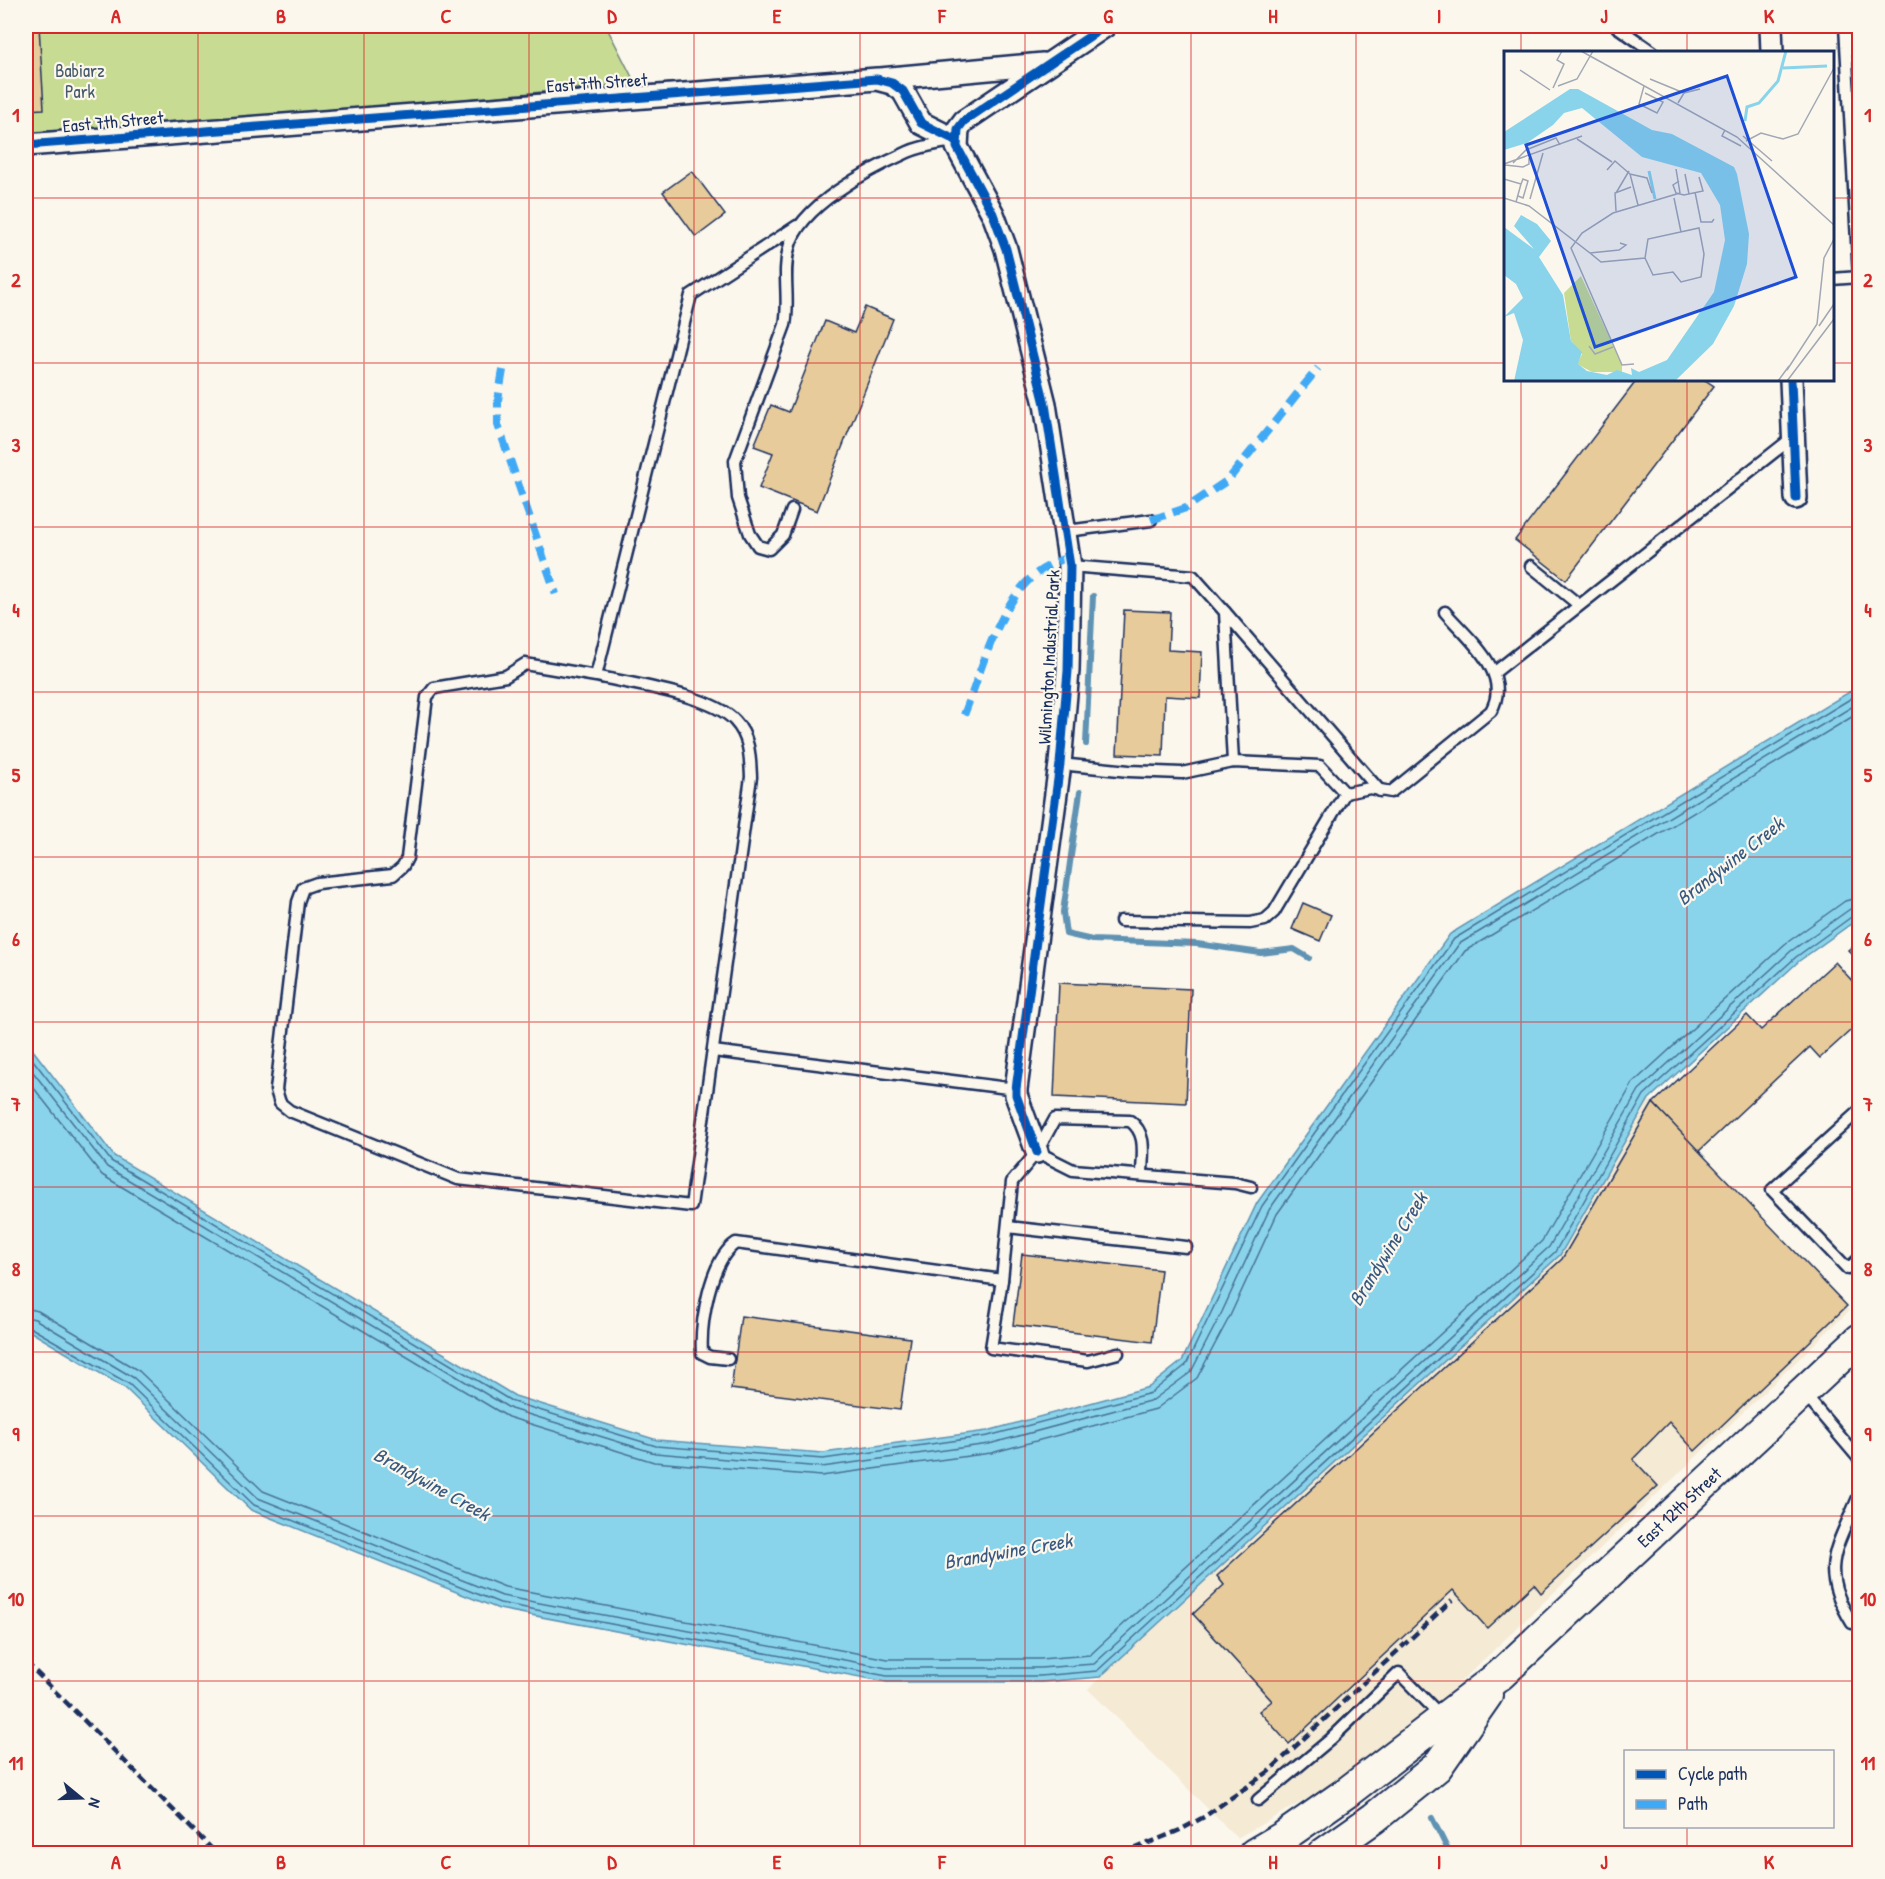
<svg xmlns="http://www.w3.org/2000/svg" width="1885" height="1879" font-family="'Patrick Hand',sans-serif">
<rect width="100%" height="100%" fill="#fbf7ec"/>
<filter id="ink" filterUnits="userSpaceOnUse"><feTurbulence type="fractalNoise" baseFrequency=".0167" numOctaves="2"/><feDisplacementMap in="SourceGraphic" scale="12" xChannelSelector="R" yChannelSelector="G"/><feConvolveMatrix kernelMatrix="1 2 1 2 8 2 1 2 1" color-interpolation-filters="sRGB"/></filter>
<g filter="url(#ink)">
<polygon fill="#f5ead4" points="1649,1099 1849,1311 1410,1730 1335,1783 1237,1838 1088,1689 1560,1255"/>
<polygon fill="#c7dc92" stroke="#718678" stroke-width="1.5" points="26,26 606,26 635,83 26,141"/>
<polygon fill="#8ad4eb" stroke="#5e92b3" stroke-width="1.5" points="1859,686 1859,918 1799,961 1649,1099 1560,1255 1100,1677 1041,1682 887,1682 499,1609 251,1510 125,1388 26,1329 26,1041 114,1156 515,1396 657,1440 823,1453 987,1431 1149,1387 1182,1361 1257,1203 1450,934"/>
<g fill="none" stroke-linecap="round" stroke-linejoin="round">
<g stroke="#477196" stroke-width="1.5">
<polyline points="26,1051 111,1161 513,1402 656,1446 823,1459 988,1436 1151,1393 1186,1365 1262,1206 1454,939 1860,693"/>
<polyline points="26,1063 107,1167 511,1409 655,1453 822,1467 989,1444 1153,1400 1191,1372 1222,1312 1269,1210 1459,944 1860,702"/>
<polyline points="26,1078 102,1175 508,1417 654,1462 821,1476 991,1453 1156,1409 1197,1378 1230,1316 1277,1214 1465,951 1860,712"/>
<polyline points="26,1308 38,1311 139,1371 263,1491 505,1587 888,1659 1040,1659 1090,1655 1542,1241 1633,1083 1785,944 1845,901 1860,897"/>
<polyline points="26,1317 35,1319 134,1378 258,1498 502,1596 887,1668 1040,1668 1094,1664 1549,1247 1639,1090 1791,951 1850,909 1860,906"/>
<polyline points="26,1325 129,1384 254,1505 500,1603 887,1676 1040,1676 1097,1671 1555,1252 1644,1095 1796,957 1854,915 1860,914"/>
</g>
<g stroke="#5e92b3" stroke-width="6">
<polyline points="1086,744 1093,596"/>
<polyline points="1080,792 1063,912 1066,934 1092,940 1197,944 1261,953 1294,949 1309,958"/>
<polyline points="1432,1818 1450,1854"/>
</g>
</g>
<g fill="#e8cb9b" stroke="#1b2f5e" stroke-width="1.5">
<polygon points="26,26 39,26 44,109 26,110"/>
<polygon points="692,171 725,215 696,237 663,192"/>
<polygon points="865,307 893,319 817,511 759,488 773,453 754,446 771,405 789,412 825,321 854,333"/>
<polygon points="1637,380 1705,380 1714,386 1566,580 1515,540"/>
<polygon points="1124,610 1170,612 1168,650 1202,652 1200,698 1165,696 1163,756 1117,754"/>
<polygon points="1303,903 1331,915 1320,941 1292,929"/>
<polygon points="1860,940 1860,962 1848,950"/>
<polygon points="1835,962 1854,983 1860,978 1860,1022 1820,1058 1810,1047 1698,1152 1653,1103 1747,1015 1761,1030"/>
<polygon points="1059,983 1191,989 1186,1103 1054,1097"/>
<polygon points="1653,1103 1847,1306 1695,1451 1669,1422 1633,1459 1658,1486 1541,1593 1534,1584 1487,1628 1453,1590 1289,1744 1259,1711 1272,1701 1193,1614 1224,1585 1217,1576 1562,1259"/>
<polygon points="1022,1254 1161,1270 1152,1342 1013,1325"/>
<polygon points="741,1316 910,1338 900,1410 731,1389"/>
</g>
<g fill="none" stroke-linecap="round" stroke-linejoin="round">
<defs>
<g id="lane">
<polyline points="1616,26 1653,52"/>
<polyline points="1832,279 1859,277 1845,26"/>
<path d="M792,510L783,535L769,549L758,546L750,534L738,498L735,461L785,325C790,299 782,273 789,248C799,206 870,169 908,152C921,146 938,144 952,141"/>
<polyline points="1067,531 1151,520"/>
<polyline points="1070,566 1193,576 1225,612 1233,762"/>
<polyline points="1531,566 1579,605"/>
<polyline points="1225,612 1380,791"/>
<polyline points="1495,672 1792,438"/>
<path d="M596,676L525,664L506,676L434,688L427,697L407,858L403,866L393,875L317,883L303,888L298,902L276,1090L280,1103L290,1111L458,1179L691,1206L751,777C750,757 750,737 735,721C712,695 631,684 596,676L691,295L797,226"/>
<polyline points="1060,764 1129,771 1182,773 1233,762 1320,766 1345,793 1274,912 1265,920 1250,923 1121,921"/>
<path d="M1345,793L1370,788L1391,792L1491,711C1513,673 1468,639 1445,612"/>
<polyline points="713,1051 1016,1089"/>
<polyline points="1860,1110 1772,1190 1848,1269 1860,1258"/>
<polyline points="1037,1152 1073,1170 1235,1183 1251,1187"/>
<polyline points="1008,1227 1186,1247"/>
<path d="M1118,1353L1088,1361L991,1348L1002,1280L1012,1182L1037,1152L1055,1119L1130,1121C1148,1134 1142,1155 1142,1175"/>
<path d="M728,1359L710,1357L702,1353C700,1323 710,1260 736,1243L1002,1280"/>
<polyline points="1805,1395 1860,1460"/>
<path d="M1852,1623C1817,1567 1837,1549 1860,1493"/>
<polyline points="1258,1800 1331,1739 1399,1673 1443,1718"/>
</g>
<g id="street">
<polyline points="1771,26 1772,52"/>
<polyline points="880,79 1043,64"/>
<polyline points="26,145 877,79 892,83 903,91 921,123 955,140"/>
<polyline points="1791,380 1796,498"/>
<polyline points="1037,1152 1016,1095 1016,1089 1060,764 1068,671 1070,566 1045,404 1006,249 993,214 957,147 958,129 964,121 1105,26"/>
</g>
<g id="secondary">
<path id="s1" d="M1254,1854L1283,1837L1346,1793L1500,1675L1860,1339"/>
<polyline points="1323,1854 1374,1818 1437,1767 1487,1695"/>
</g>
</defs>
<use href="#lane" stroke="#1b2f5e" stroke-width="15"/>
<use href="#street" stroke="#1b2f5e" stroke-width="26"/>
<use href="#secondary" stroke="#1b2f5e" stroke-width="34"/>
<use href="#lane" stroke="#fbf7ec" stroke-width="10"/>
<use href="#street" stroke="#fbf7ec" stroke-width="21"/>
<use href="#secondary" stroke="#fbf7ec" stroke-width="30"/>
<g stroke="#1b2f5e" stroke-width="4.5" stroke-dasharray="9 4.5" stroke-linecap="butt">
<polyline points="26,1662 217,1854"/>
<polyline points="1122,1854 1180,1830 1204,1817 1268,1772 1452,1600"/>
</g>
<g stroke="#3fa9f5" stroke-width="8" stroke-dasharray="15 8" stroke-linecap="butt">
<polyline points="503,370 498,400 498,425 556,594"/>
<polyline points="1151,520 1186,508 1228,480 1318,368"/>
<path d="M964,715C981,672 999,601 1037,573C1046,566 1059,561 1069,556"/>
</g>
<defs>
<g id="cycleway">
<polyline points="26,145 877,79 892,83 903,91 921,123 955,140"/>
<polyline points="1791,380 1796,498"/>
<polyline points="1037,1152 1016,1095 1016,1089 1060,764 1068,671 1070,566 1045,404 1006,249 993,214 957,147 958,129 964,121 1105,26"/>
</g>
</defs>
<use href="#cycleway" stroke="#fbf7ec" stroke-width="13"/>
<use href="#cycleway" stroke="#0057b8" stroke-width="9"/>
</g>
</g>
<path fill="none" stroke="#d62828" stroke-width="1.5" stroke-opacity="0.55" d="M198,26V1854M364,26V1854M529,26V1854M694,26V1854M860,26V1854M1025,26V1854M1191,26V1854M1356,26V1854M1521,26V52M1687,26V52M26,198H1506M1832,198H1860M26,363H1506M1832,363H1860M1521,380V1854M1687,380V1752M26,527H1860M26,692H1860M26,857H1860M26,1022H1860M26,1187H1860M26,1352H1860M26,1516H1860M26,1681H1860M1687,1826V1854"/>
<g text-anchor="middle" stroke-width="4.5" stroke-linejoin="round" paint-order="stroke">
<g font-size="18" fill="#465a6b" stroke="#fbf7ec">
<text x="80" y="77">Babiarz<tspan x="80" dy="21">Park</tspan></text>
</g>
<g font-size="18" fill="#1b2f5e" stroke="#fbf7ec">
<text transform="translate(597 83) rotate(-4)" y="6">East 7th Street</text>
<text transform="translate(113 122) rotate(-5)" y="6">East 7th Street</text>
<text transform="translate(1049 657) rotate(-87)" y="6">Wilmington Industrial Park</text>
<text dy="6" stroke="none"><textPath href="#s1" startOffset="550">East 12th Street</textPath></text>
</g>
<g font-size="20" font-style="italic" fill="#375881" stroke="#fbf7ec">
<text transform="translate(1730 861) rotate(-38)" y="7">Brandywine Creek</text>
<text transform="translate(1388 1249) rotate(-58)" y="7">Brandywine Creek</text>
<text transform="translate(432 1484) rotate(29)" y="7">Brandywine Creek</text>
<text transform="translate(1008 1551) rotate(-10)" y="7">Brandywine Creek</text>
</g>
</g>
<g transform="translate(1504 51)">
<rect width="330" height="330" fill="#fbf7ec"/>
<path d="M77,225L118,314V321H88L73,313L78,303L67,290L60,242Z" fill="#c7dc92"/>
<path d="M66,38H74L148,79L168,83L230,116L233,123L245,183L243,213L230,255L209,293L171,330H10L19,289L10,262L0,266L19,247L12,233L0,224V176L30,198L10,175L17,164L33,173L47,190L35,206L59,244L67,290L78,301L74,313L83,320L103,324L113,319L128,324L127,317L135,321L163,309L210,241L221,189L216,154L197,122L138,106L78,57L60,62L49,74L23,92L0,99V81Z" fill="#8ad4eb"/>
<path fill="none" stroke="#8ad4eb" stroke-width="3" d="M279,17L323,15M241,70L243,56L255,52L274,30L282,0M145,120L151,148"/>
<path fill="none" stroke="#a1a7b3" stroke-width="1.5" d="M77,0L233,86L330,174M16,19L46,39M146,28L180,42M54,35L73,28L89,0M140,35L135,53L153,62L159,51L141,42M49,37L60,13L53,9L58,0M174,52L180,42L196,38M221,79L218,85L237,95M239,85L268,110M73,88L108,111M242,90L257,82L279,88L294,83L330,17M9,112L22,99L52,87L56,94M0,113L78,85M1,114L19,116L25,113V107M172,118L176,142M103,119L111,110L126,123M181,123L185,143M0,128L17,133L12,151M175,130L169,134L172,142L180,144L199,140L195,126M191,141L197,171H208L210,168M112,142L125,120M14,145L19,147L24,130L19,128L17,133M0,147L25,155L86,202L115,199L122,194L116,192M170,147L177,181M26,148L39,102M134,154L126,123L143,127L148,142M112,160L111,142L127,136M86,202L97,211L141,207L144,188L195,177L200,203L197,226L177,231L169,221L149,224L141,207M315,275L330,253M85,295L91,303L109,296M130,313L118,314L67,197L78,182L109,162L176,142M283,319L313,273L320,207L330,188M274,330L285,315M283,330L330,268"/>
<path fill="#1d4ed8" fill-opacity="0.15" stroke="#1d4ed8" stroke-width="3" d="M223,25L292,226L91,296L22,94Z"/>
<rect width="330" height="330" fill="none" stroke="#1b2f5e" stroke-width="3"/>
</g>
<rect width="1885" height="1879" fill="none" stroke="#fbf7ec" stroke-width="66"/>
<rect x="1624" y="1750" width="210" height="78" fill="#fbf7ec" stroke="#a1a7b3" stroke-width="1.5"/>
<rect x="1636" y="1770" width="30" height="9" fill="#0057b8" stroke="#a1a7b3" stroke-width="1.5"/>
<text x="1678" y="1780" font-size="18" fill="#1b2f5e">Cycle path</text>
<rect x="1636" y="1800" width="30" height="9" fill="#3fa9f5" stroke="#a1a7b3" stroke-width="1.5"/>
<text x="1678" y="1810" font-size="18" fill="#1b2f5e">Path</text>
<g transform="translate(81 1798) rotate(109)" stroke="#fbf7ec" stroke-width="4.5" paint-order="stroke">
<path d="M0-4.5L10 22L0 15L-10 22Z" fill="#1b2f5e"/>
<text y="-9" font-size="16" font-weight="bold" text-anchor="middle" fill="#1b2f5e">N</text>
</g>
<rect x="33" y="33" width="1819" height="1813" fill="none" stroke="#d62828" stroke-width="2"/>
<g font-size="20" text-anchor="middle" font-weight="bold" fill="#d62828">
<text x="116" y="23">A</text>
<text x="281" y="23">B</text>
<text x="446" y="23">C</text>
<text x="612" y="23">D</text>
<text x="777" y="23">E</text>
<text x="942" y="23">F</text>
<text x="1108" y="23">G</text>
<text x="1273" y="23">H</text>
<text x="1439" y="23">I</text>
<text x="1604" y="23">J</text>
<text x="1769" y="23">K</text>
<text x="16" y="122">1</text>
<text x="1868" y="122">1</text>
<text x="16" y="287">2</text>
<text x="1868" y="287">2</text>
<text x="16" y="452">3</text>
<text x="1868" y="452">3</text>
<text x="16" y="617">4</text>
<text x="1868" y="617">4</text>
<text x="16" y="782">5</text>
<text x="1868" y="782">5</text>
<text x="16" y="946">6</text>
<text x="1868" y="946">6</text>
<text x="16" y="1111">7</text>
<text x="1868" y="1111">7</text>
<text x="16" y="1276">8</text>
<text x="1868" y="1276">8</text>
<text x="16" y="1441">9</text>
<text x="1868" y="1441">9</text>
<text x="16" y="1606">10</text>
<text x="1868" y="1606">10</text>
<text x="16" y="1770">11</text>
<text x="1868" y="1770">11</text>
<text x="116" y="1869">A</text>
<text x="281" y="1869">B</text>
<text x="446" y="1869">C</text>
<text x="612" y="1869">D</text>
<text x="777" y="1869">E</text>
<text x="942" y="1869">F</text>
<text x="1108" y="1869">G</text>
<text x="1273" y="1869">H</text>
<text x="1439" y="1869">I</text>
<text x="1604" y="1869">J</text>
<text x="1769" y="1869">K</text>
</g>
</svg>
